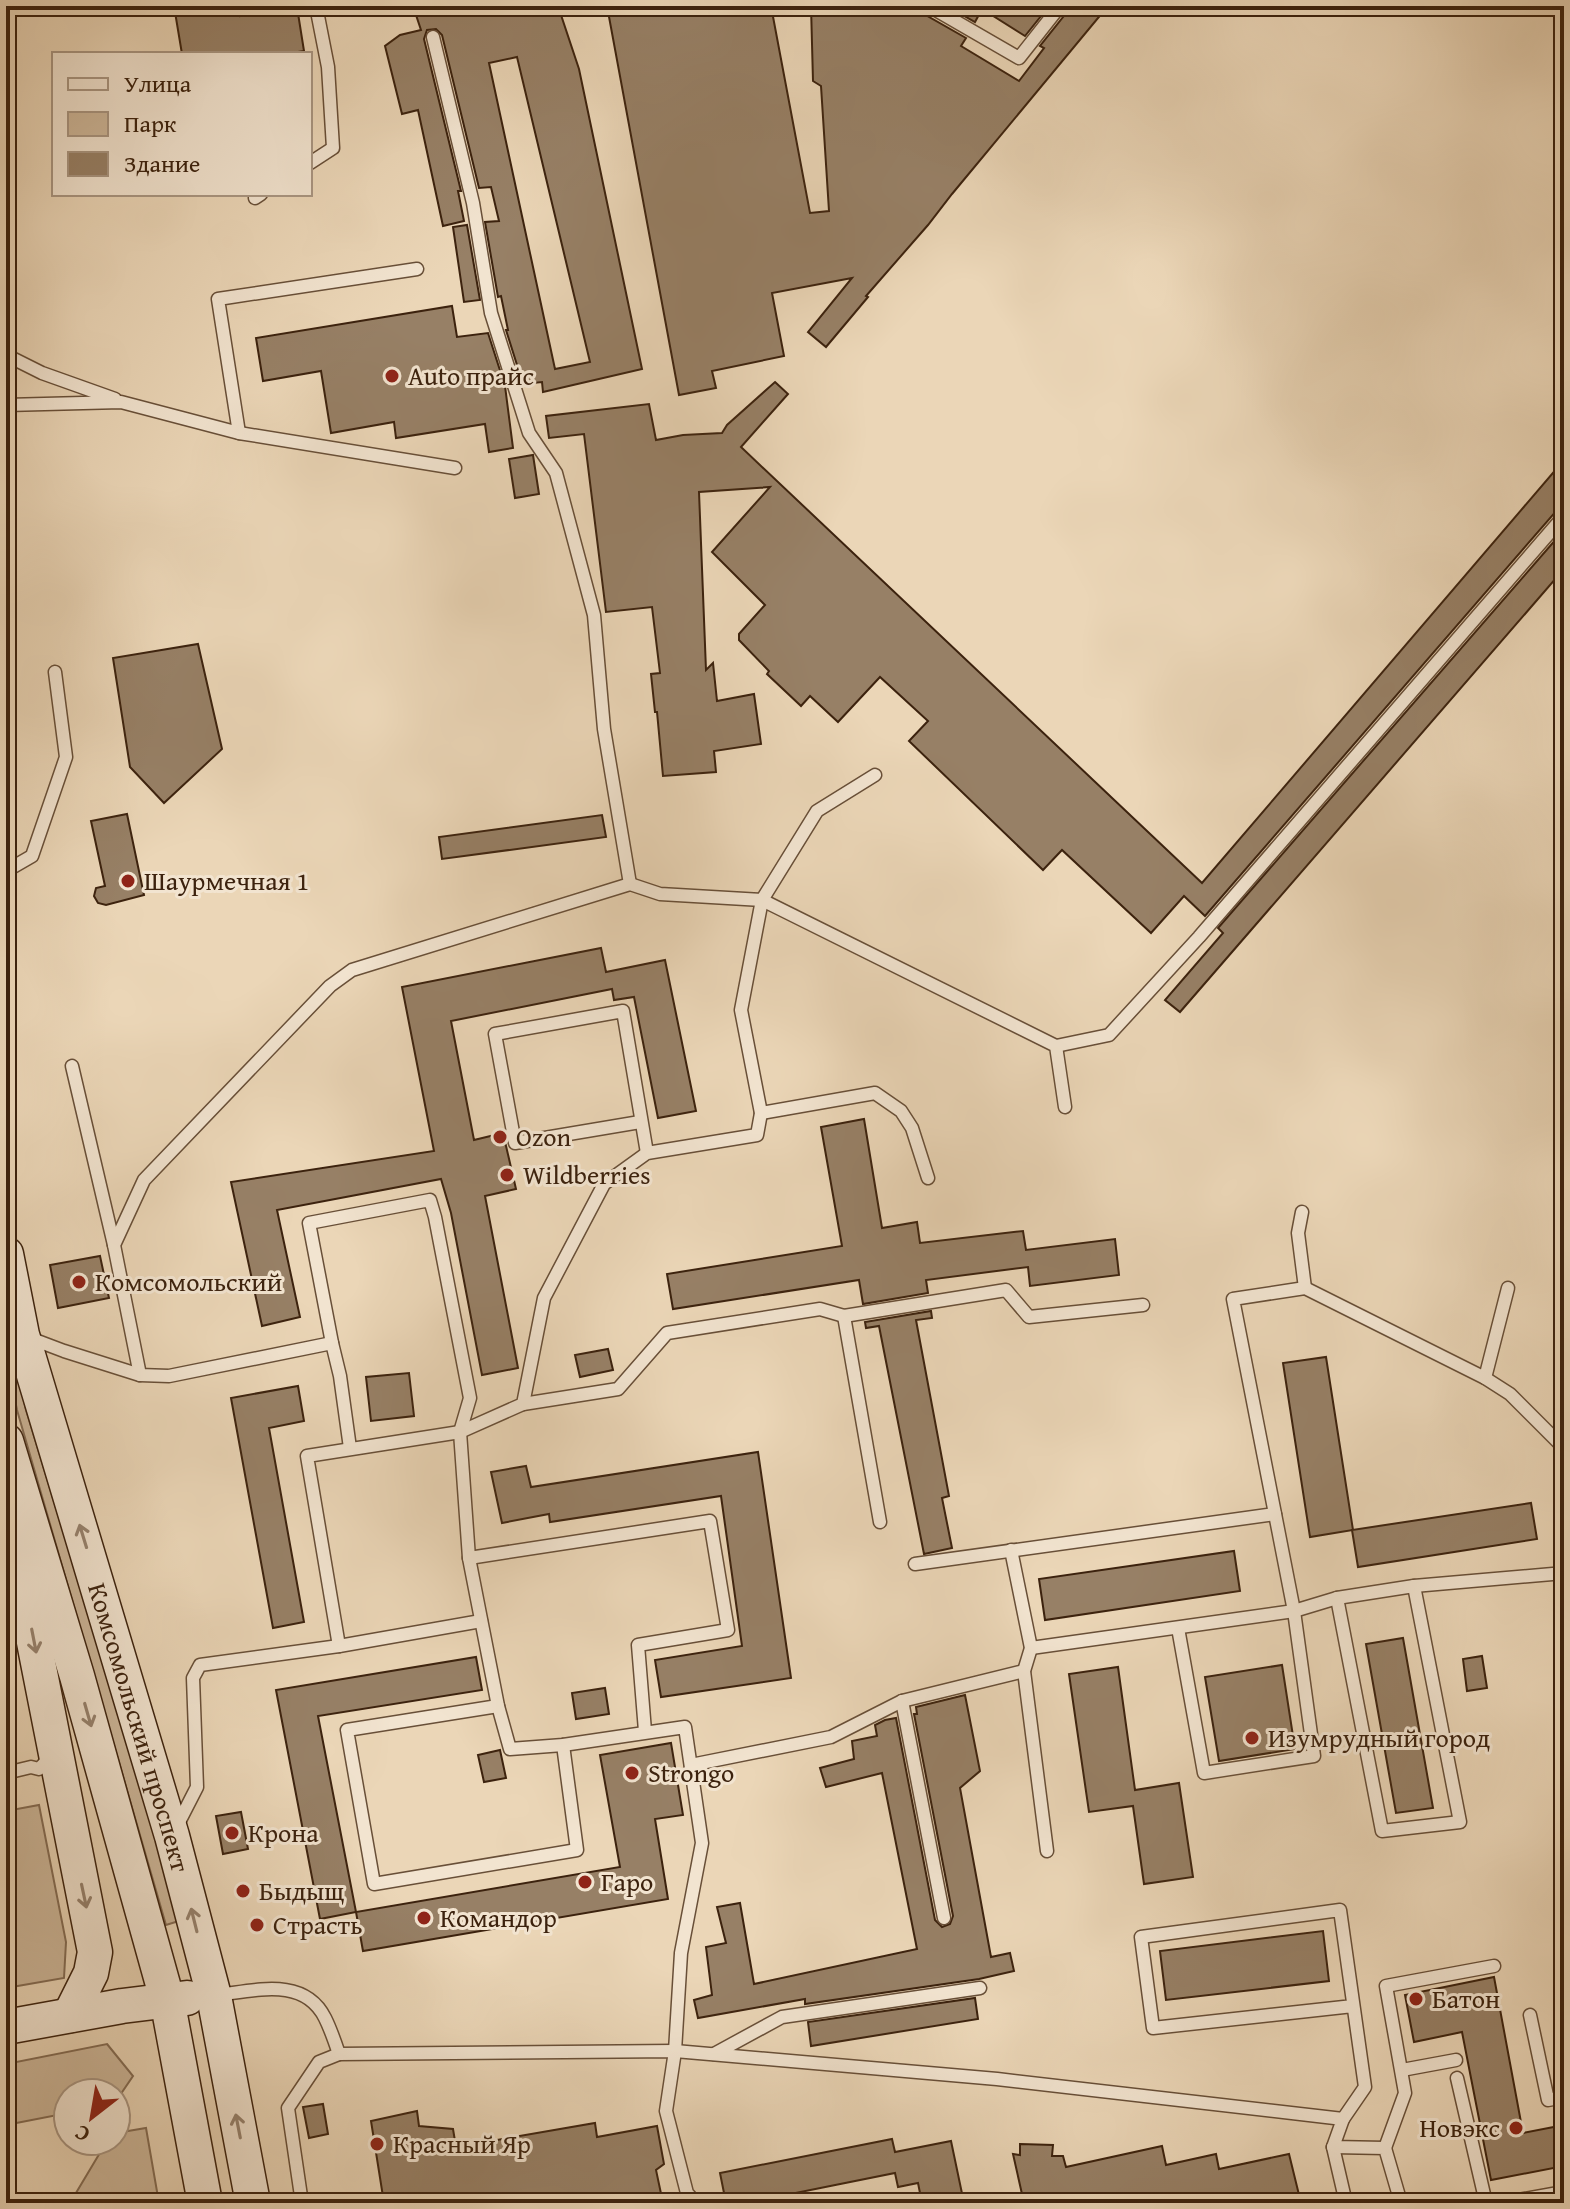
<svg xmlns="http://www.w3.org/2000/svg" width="1570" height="2209" font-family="'Gentium Book Plus',serif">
<rect width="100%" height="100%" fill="#ebd6b7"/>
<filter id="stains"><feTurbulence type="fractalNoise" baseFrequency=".0025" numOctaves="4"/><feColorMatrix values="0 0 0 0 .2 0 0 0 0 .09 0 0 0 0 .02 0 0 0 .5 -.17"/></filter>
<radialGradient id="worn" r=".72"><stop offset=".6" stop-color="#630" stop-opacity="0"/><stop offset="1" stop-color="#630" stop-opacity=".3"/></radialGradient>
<g fill="#cdb79a" stroke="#846c54" stroke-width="2">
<polygon points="6,1319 26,1410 182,1920 166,1925 17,1410 6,1356"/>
<polygon points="39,1805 66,1942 64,1978 6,1988 6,1811"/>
<polygon points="107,2044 133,2076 116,2101 116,2093 68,2093 68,2113 6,2125 6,2064"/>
<polygon points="146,2128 159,2203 70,2203 107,2141 116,2141 116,2133"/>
</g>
<g fill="#978066" stroke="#3c220e" stroke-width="2" fill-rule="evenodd">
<polygon points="174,6 238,6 240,16 297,7 304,51 286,54 182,54"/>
<path d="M413,6H558L579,69L642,369L543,392L542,382L523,384L506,330H508L501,296L498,297L485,222L499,221L491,187L479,188L442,35L436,29L427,30L424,39L461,191H458L464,221L443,226L418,110L402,114L385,46L400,35L421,30ZM517,57L590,362L555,369L489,63Z"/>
<polygon points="607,6 720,6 721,11 750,6 771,6 810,213 829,211 821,86 813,81 811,6 920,6 924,14 966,38 961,46 1019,81 1044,48 1040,46 1067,12 1069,6 1108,6 952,194 928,225 866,296 868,297 826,347 808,332 852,278 772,293 784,356 712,371 716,388 679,395"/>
<polygon points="947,6 1049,6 1025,36 982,9 975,22"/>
<polygon points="467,225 480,300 464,302 453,227"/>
<polygon points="452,306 457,337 488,333 505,386 513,448 489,452 485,424 396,438 394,422 331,433 321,371 263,381 256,338"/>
<polygon points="775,382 788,394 741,447 1202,883 1564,460 1564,507 1557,510 1205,916 1184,896 1151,933 1062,850 1043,870 909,741 928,721 880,677 838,722 810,696 801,706 767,674 769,671 739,640 739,634 765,605 712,552 770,487 699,492 706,670 713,663 717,701 754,694 761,744 714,751 716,772 663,776 657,712 655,712 651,674 660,673 652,607 606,612 584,434 549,438 546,416 649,404 656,440 683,435 722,433 727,425"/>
<polygon points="533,455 539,494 515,498 509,459"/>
<polygon points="1564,530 1564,569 1180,1012 1165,1000 1223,933 1218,928"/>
<polygon points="198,644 222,749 164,803 130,767 113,658"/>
<polygon points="127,814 144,895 106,905 98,903 94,896 96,888 105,886 91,821"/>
<polygon points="602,815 606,837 442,859 439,837"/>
<polygon points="601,948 606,972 665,960 696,1111 658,1118 634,997 614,1000 612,989 451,1021 474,1140 503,1133 516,1189 485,1196 518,1368 482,1375 451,1213 441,1179 277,1210 300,1317 262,1326 231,1182 434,1151 402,987"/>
<polygon points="864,1119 882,1228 917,1222 920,1243 1023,1231 1026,1250 1115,1239 1119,1275 1030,1286 1028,1267 926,1280 928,1293 863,1304 859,1280 673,1309 667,1274 842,1246 821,1127"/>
<polygon points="100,1256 109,1298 58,1308 50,1265"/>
<polygon points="931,1311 932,1318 916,1320 949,1496 942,1498 952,1548 924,1554 879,1326 866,1328 865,1322"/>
<polygon points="608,1349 613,1370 580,1377 575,1355"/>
<polygon points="1326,1357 1353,1530 1310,1537 1283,1363"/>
<polygon points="409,1373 414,1416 371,1421 366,1377"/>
<polygon points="298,1386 304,1421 269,1428 304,1622 273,1628 231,1398"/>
<polygon points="758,1452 791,1678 661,1697 655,1660 742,1646 721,1496 550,1522 549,1514 502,1523 491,1472 526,1466 531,1487"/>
<polygon points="1531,1503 1537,1539 1358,1567 1352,1530"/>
<polygon points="1234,1551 1240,1591 1045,1620 1039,1579"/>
<polygon points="1403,1638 1433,1808 1396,1813 1366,1644"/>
<polygon points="1482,1656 1487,1688 1467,1691 1463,1659"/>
<polygon points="476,1657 482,1690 318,1716 356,1912 320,1919 276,1690"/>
<polygon points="1282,1665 1295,1749 1219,1761 1205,1677"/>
<polygon points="1118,1667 1135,1790 1179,1783 1193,1877 1144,1884 1133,1806 1089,1812 1069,1674"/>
<polygon points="605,1688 609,1714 576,1719 572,1693"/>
<polygon points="965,1695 980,1771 960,1788 991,1957 1010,1953 1014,1971 979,1979 805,2004 805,1999 698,2018 694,2000 712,1995 706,1947 726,1943 717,1907 740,1903 754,1984 917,1949 882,1773 826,1787 820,1768 854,1759 852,1741 877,1736 875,1725 885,1720 896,1718 935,1920 942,1927 950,1924 953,1916 914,1714 917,1714 916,1707"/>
<polygon points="671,1743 683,1815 655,1819 668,1899 363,1951 356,1912 620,1867 600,1755"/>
<polygon points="500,1750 506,1778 484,1782 478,1755"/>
<polygon points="241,1812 248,1849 223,1854 216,1816"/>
<polygon points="1323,1931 1329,1981 1166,2000 1160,1951"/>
<polygon points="1494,1977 1523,2133 1564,2125 1564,2166 1491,2180 1462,2032 1414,2042 1405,1995"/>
<polygon points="975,1998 978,2019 811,2046 808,2022"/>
<polygon points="323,2104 328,2134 309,2138 303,2107"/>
<polygon points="417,2111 419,2126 453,2129 456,2147 595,2123 597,2137 657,2126 664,2164 656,2170 663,2203 580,2203 580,2199 552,2203 384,2203 371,2121"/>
<polygon points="892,2139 895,2152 951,2141 964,2203 922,2203 918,2183 898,2187 895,2173 746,2203 726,2203 720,2173"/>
<polygon points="1020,2144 1053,2145 1052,2156 1063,2156 1066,2167 1162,2146 1166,2165 1216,2154 1219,2169 1289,2154 1301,2203 1024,2203 1013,2154 1020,2155"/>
</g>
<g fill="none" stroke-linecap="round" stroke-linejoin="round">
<defs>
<g id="lane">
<polyline points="929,6 1019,58 1060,6"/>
<polyline points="433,37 473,203 491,313 529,433 556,473 594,615 604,729 630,884"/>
<polyline points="310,163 333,148 328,67 316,6"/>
<polyline points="255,198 261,194"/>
<polyline points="6,355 42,373 115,399"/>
<polyline points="6,405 121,402 239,433 455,468"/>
<polyline points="239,433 218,299 417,269"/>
<polyline points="6,871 32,856 66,757 55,672"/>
<polyline points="1056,1046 1109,1035 1199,937 1564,516"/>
<polyline points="72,1066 114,1245"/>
<polyline points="761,1113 875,1093 901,1111 912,1128 928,1178"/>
<polyline points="640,1122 515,1143 495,1034 623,1011 647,1153"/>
<polyline points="1302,1212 1298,1233 1305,1288"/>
<polyline points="844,1316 880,1522"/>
<polyline points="27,1337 64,1351 140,1375 169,1376 332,1343 340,1376 350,1448"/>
<polyline points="332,1343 309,1223 430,1200 435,1217 470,1398 460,1432 469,1558 498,1706 510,1749 563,1745 685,1727 702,1843 681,1953 675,2051 666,2111 687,2193 696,2203"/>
<polyline points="140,1375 114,1245 144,1180 330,986 352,970 630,884 660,894 762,900 1056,1046 1065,1107"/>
<polyline points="1485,1378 1508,1288"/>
<polyline points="523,1404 618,1389 667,1333 820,1309 844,1316 1006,1290 1029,1317 1143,1305"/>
<polyline points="1011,1550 1031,1648 1024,1671 1047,1851"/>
<polyline points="469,1558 710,1521 728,1630 638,1645 645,1731"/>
<polyline points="915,1564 1275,1514"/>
<polyline points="1337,1598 1382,1831 1460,1822 1414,1586"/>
<polyline points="1178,1628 1204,1773 1314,1756 1294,1611 1233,1299 1305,1288 1485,1378 1510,1394 1564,1448"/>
<polyline points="339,1646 307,1456 460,1432 523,1404 544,1298 604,1184 647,1153 757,1135 761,1113 741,1010 762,900 817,811 875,775"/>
<polyline points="1031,1648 1294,1611 1337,1598 1414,1586 1564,1573"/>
<polyline points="902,1701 944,1918"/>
<polyline points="498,1706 347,1730 374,1884 577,1850 563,1745"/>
<polyline points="691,1765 831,1737 902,1701 1024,1671"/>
<polyline points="6,1773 31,1767 39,1769 50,1757"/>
<polyline points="177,1826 197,1787 193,1678 200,1665 339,1646 481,1621"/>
<path d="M217,1995C255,1991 304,1976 325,2018C331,2030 335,2042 339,2054L675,2051L997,2079L1343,2119L1333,2147L1385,2148L1401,2203"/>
<polyline points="1530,2015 1548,2100 1564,2097"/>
<polyline points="714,2054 782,2017 980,1988"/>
<polyline points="1402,2070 1456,2060"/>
<polyline points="1457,2078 1486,2203"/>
<polyline points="1343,2119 1365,2087 1340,1910 1141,1937 1153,2028 1353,2006"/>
<polyline points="1333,2147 1346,2203"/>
<polyline points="1385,2148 1405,2093 1386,1986 1494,1966"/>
<polyline points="302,2203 288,2108 319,2062 339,2054"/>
<polyline points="866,2203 877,2203"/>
<polyline points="1502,2203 1564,2192"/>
</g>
<g id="secondary">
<path id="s1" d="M6,1254L22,1335L172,1836L214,1996L253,2203"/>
<polyline points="6,1441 77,1676 167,1999 205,2203"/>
<polyline points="17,1529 21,1576 95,1952 91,1973 70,2015"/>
<polyline points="6,2027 122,2006 187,1998"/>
</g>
</defs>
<use href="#lane" stroke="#684f38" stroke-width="15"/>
<use href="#secondary" stroke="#3c220e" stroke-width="37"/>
<use href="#lane" stroke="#f2e4d0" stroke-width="12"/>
<use href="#secondary" stroke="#f2e4d0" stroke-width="34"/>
</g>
<defs><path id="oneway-shaft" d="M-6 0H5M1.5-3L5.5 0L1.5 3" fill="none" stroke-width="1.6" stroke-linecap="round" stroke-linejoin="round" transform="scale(2)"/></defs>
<g stroke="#97836f">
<use href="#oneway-shaft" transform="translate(83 1536) rotate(-107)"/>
<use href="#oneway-shaft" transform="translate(34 1641) rotate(79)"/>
<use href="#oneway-shaft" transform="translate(88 1715) rotate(74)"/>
<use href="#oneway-shaft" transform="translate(84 1896) rotate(78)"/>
<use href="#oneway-shaft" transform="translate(194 1920) rotate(-104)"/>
<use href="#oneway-shaft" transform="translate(238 2126) rotate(-101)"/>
</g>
<g fill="#8f2418" stroke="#f2e4d0" stroke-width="3">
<circle cx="392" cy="376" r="8"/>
<circle cx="128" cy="881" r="8"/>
<circle cx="500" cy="1137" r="8"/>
<circle cx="507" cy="1175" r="8"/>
<circle cx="79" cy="1282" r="8"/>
<circle cx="1252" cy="1738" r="8"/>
<circle cx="632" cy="1773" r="8"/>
<circle cx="232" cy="1833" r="8"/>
<circle cx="585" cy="1882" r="8"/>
<circle cx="243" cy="1891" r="8"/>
<circle cx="424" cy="1918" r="8"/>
<circle cx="257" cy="1925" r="8"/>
<circle cx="1416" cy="1999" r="8"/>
<circle cx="1516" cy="2128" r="8"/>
<circle cx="377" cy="2144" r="8"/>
</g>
<g text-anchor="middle" stroke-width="6" stroke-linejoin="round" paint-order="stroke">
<g font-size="26" fill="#3c220e" stroke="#f2e4d0" text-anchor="start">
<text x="408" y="385">Auto прайс</text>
<text x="144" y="890">Шаурмечная 1</text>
<text x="516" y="1146">Ozon</text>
<text x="523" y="1184">Wildberries</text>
<text x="95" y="1291">Комсомольский</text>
<text x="1268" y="1747">Изумрудный город</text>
<text x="648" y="1782">Strongo</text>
<text x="248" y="1842">Крона</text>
<text x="601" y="1891">Гаро</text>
<text x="259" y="1900">Быдыщ</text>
<text x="440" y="1927">Командор</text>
<text x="273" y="1934">Страсть</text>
<text x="1432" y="2008">Батон</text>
<text x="1500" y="2137" text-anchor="end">Новэкс</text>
<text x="393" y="2153">Красный Яр</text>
</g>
<g font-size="26" fill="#3c220e" stroke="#f2e4d0">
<text dy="9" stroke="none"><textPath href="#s1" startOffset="492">Комсомольский проспект</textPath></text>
</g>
</g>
<rect width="1570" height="2209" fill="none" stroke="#ebd6b7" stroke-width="32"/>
<rect x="8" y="8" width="1554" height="2193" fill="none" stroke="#3c220e" stroke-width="4"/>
<rect x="16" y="16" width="1538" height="2177" fill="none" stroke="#3c220e" stroke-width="2"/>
<rect x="52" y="52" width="260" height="144" fill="#f2e4d0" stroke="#a99682" stroke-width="2"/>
<rect x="68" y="78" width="40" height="12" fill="#f2e4d0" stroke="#a99682" stroke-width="2"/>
<text x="124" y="92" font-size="24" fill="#3c220e">Улица</text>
<rect x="68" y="112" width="40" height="24" fill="#cdb79a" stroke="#a99682" stroke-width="2"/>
<text x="124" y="132" font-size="24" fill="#3c220e">Парк</text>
<rect x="68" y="152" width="40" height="24" fill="#978066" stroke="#a99682" stroke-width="2"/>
<text x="124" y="172" font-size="24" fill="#3c220e">Здание</text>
<g transform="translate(92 2117) rotate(211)"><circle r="38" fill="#f2e4d0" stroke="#a99682" stroke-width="2"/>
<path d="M0-6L14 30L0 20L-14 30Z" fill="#8f2418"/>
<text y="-12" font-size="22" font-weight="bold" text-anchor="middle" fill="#3c220e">С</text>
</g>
<rect width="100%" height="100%" filter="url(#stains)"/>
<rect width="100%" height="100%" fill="url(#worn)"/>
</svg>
